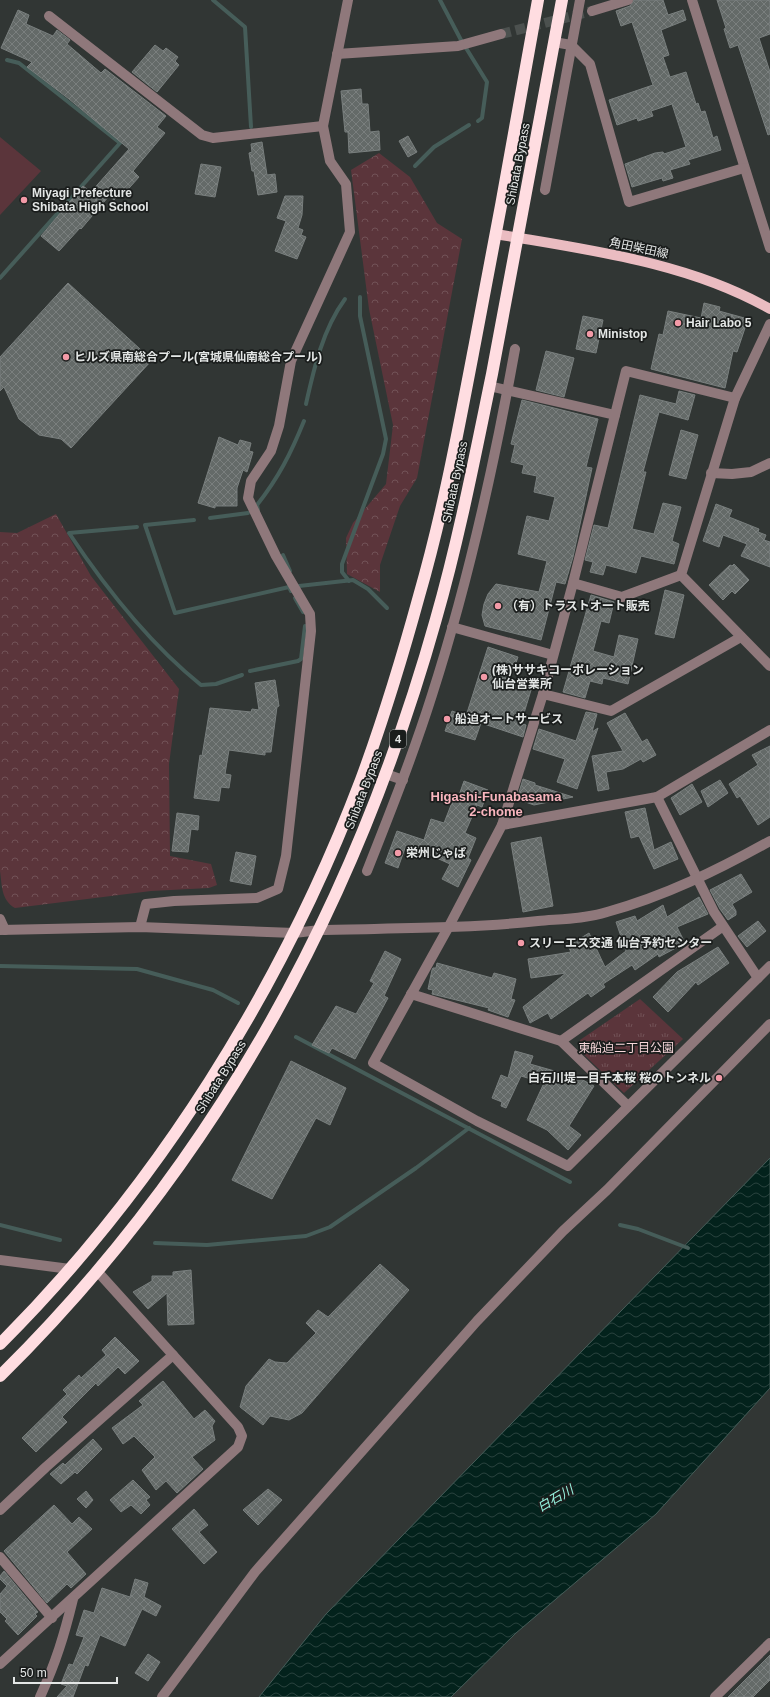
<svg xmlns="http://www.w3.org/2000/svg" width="770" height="1697" font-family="Helvetica,'Noto Sans JP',sans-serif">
<defs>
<pattern id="forest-crowns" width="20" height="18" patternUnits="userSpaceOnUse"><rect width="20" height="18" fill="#5b353b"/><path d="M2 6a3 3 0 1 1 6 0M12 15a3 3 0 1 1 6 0" fill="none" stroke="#725257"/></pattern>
<pattern id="park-tufts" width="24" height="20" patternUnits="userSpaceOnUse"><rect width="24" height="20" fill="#5b353b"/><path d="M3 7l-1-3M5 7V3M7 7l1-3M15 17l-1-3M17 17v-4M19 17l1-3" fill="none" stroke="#725257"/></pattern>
<pattern id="water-waves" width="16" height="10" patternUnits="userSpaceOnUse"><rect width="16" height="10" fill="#03221c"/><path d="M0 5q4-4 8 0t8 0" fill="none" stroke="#28423d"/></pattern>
<pattern id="building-cross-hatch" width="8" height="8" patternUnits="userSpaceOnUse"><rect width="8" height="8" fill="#646a68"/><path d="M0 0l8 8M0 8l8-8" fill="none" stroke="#7a7f7e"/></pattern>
</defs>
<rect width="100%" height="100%" fill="#313634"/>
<g fill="url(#forest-crowns)">
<polygon points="379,153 410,177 437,223 462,239 417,478 400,506 380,565 380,592 347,574 346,538 353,523 386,484 393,425 369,309 351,170"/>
<path d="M56,514L91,576L179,689L169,764L170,856L211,864L217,885L209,888L151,891L15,908C1,900 2,885 0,871V532L17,533Z"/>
</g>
<polygon fill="url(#park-tufts)" points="640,999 683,1039 624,1093 579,1050 580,1040"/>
<polygon fill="#5b353b" points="0,137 41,171 0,215"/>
<polygon fill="url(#water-waves)" stroke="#465d59" points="770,1158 770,1388 656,1514 516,1633 451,1697 259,1697 326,1614"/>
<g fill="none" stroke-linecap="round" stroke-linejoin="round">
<g stroke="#465d59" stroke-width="4">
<polyline points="213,0 245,27 251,127"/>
<polyline points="440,0 461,40"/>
<polyline points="466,48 487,82 482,118 478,121"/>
<polyline points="415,166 434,147 469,125"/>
<polyline points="0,278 120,143 19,63 7,60"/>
<path d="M306,404C314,368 323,329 345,299"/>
<path d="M258,510L257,505C279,477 291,453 304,421"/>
<polyline points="210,518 248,513"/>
<polyline points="194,520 145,525 175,613 289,587 291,591"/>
<path d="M137,527L69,533C105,587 150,644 201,685L216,684L242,675"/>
<polyline points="283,555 290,571"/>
<polyline points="349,581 342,572 342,564 383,454 386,439 360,316 360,297"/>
<polyline points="299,586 353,580 368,589 387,608"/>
<polyline points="295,598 303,612"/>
<polyline points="250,671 298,661 301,659 305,626"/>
<polyline points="0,966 137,969 213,990 238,1003"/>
<polyline points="296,1037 570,1182"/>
<polyline points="0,1225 60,1240"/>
<polyline points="620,1225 638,1229 688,1248"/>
<polyline points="155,1243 207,1245 306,1236 330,1227 416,1168 469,1128"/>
</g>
</g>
<g fill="url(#building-cross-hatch)" stroke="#797f7e">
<polygon points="634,0 663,0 668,15 683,10 686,20 661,30 669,55 663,57 670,77 686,72 696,104 698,103 701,112 705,111 713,138 717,136 721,150 688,160 690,164 670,170 673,178 663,181 662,178 632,187 625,164 655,153 663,152 664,154 686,147 672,104 651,111 653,116 638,121 637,118 617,125 609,100 653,85 632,22 621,26 616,11 630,6"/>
<polygon points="717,0 770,0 770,34 759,38 770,72 770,134 768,135 738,45 730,48 724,29 726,28"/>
<polygon points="18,10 29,15 26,24 53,36 57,30 70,40 67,44 101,73 105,69 166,116 157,127 165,133 133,171 139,177 122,196 120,193 114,200 109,196 81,229 80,228 59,251 41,236 83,186 91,192 129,149 69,99 27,67 32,62 1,48"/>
<polygon points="155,45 163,51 166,48 178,57 175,61 179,65 157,92 132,72"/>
<polygon points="361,89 362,104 368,104 370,132 379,131 380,150 349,153 348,132 345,132 341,91"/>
<polygon points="408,136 417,152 408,157 399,141"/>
<polygon points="262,142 267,175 275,174 277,192 258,195 254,171 252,171 249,153 252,152 251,144"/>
<polygon points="201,164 221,167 215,197 195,194"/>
<polygon points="285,196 303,196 302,215 298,228 303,230 301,235 306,237 297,259 275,251 286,221 277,218"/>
<polygon points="68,283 152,360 71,448 61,439 39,435 19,419 4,387 0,391 0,357"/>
<polygon points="704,303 720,307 719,311 748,319 737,352 733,351 725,388 651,369 659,334 663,335 668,311 701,318"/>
<polygon points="583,316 603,320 596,353 576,349"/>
<polygon points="546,351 574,358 564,397 536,390"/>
<polygon points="679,391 695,395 688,420 659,412 643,472 646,472 632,529 654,534 663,503 681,507 672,541 679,544 674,564 641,556 636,573 606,565 603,575 590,572 593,562 585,560 594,525 608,528 640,395 676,404"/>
<polygon points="522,400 598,419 586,467 592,468 573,557 565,584 556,582 541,640 485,626 482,615 484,604 488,594 496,584 539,592 547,561 518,554 527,516 549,521 555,497 534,492 537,476 522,473 524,465 511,462 515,445 511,444"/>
<polygon points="681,430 698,435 686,479 669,475"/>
<polygon points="219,437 238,445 240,440 251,443 249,451 253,452 247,472 243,470 237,488 237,506 215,506 215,508 198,503"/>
<polygon points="716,504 732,510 729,517 759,529 758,532 766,535 764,540 770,542 770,567 741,556 747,544 723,535 719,547 703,541"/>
<polygon points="734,564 749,580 735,594 732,591 723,600 709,585 730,565 732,566"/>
<polygon points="665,590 684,595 674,638 655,634"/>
<polygon points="591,595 614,602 609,623 601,621 593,651 614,657 619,635 638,639 628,684 603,678 602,684 590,681 585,698 563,692"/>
<polygon points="488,647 518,657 509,683 531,690 521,723 526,725 523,737 481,723 475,740 445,731 452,711 466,716"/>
<polygon points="275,680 279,706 277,707 271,752 265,752 265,755 229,750 225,774 231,775 229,788 221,787 219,801 194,798 200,755 202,756 210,708 251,712 252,709 259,710 255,683"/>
<polygon points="586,712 597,714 592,732 598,728 577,789 557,782 565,759 533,749 539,729 576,741"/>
<polygon points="625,713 642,742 647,739 656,755 643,762 641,759 623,769 606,772 609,789 598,791 592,756 623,751 607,723"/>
<polygon points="770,746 770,817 758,825 740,796 737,798 729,784 758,765 752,755"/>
<polygon points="523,779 535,783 535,785 573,797 534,805 517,799"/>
<polygon points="720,780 728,793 708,807 701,791"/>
<polygon points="464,781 488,790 482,807 477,805 465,833 476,838 468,858 471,860 458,887 442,879 450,864 430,855 429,858 405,848 398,868 385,863 397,831 424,840 431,819 444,823 453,800 457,801"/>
<polygon points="692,784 702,802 680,815 671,798"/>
<polygon points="645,808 654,850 671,842 678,859 654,869 639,836 631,838 625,812"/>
<polygon points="177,813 199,816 198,830 191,829 188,852 172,851"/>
<polygon points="541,837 553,906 523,912 511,843"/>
<polygon points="236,852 256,856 251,885 230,881"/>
<polygon points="741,874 752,892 732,904 736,911 736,915 728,920 720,909 710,890"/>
<polygon points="699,897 708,914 677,927 685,943 659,957 658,954 635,970 632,965 603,984 605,987 591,997 588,993 551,1019 548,1013 530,1023 523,1007 566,973 531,978 528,959 571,952 568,946 589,933 605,967 626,951 616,922 635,916 637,921 663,905 667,917"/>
<polygon points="758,921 766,931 747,947 738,936"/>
<polygon points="718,947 729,963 698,985 696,982 668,1012 653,997 677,972"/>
<polygon points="385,951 401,959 384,996 388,998 355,1059 332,1048 329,1053 312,1045 336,1006 356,1014 374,983 370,981"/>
<polygon points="437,963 492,978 494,973 516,979 511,999 515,1000 508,1017 488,1010 489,1008 432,994 433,990 428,989 432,970 433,968 436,968"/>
<polygon points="515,1051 533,1056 530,1064 579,1078 594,1086 569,1126 581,1135 568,1150 547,1130 527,1120 544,1083 521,1076 506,1108 501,1106 502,1102 492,1098 501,1075 508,1078"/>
<polygon points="291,1061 346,1088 330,1125 316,1118 272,1199 232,1180"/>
<polygon points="380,1264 409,1290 302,1413 289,1420 270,1416 263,1425 240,1407 246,1386 269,1359 275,1362 287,1363 316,1333 306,1323 318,1310 328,1317"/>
<polygon points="191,1270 194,1324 168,1325 167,1293 148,1309 133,1292 152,1281 152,1276 173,1276 173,1272"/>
<polygon points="115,1337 139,1361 125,1374 118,1367 98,1386 96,1383 62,1417 67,1422 36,1452 22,1438 67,1394 63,1390 79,1375 81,1378 106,1355 102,1350"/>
<polygon points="163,1381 194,1419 205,1410 215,1421 212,1426 215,1440 192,1457 203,1469 177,1493 166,1481 156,1490 142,1470 155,1457 134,1436 123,1444 112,1428 143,1405 139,1401"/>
<polygon points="93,1439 102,1449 77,1474 75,1472 61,1484 50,1474 63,1463 65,1465"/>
<polygon points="133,1480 150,1497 146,1500 150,1505 141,1514 131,1505 121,1512 110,1500"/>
<polygon points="268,1489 282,1500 258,1525 243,1510"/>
<polygon points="86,1491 93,1500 86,1508 77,1499"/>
<polygon points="54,1505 72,1524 79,1517 92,1529 67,1552 86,1574 71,1588 67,1584 47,1603 4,1551"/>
<polygon points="194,1509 208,1525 199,1532 217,1552 204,1564 172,1529"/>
<polygon points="4,1571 38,1612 35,1614 37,1616 18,1635 5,1621 7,1619 0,1612 0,1594 7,1586 0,1579 0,1576"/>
<polygon points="135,1579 148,1583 144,1597 161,1606 156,1616 142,1609 125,1646 100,1635 88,1666 85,1665 73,1697 57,1697 67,1686 61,1684 69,1664 73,1665 84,1637 76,1635 84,1610 94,1613 102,1588 130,1597"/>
<polygon points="148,1654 160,1662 148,1681 135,1673"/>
<polygon points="770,1655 770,1680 753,1697 728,1697"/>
</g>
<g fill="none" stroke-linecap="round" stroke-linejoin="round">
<polyline stroke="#4c514f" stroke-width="10" stroke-dasharray="10 5" stroke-linecap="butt" points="501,34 592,11"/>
<g stroke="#8f787b" stroke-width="10">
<polyline points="692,0 770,248"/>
<polyline points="592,11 628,0"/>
<polyline points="49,16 202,135 213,138 323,126"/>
<polyline points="554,42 571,45 590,64 629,202 744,168"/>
<polyline points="337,54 458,46 501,34"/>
<polyline points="545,190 580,0"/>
<polyline points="489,386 615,415"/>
<polyline points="735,398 770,324"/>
<polyline points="711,473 732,474 751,472 770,463"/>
<polyline points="573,583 626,371 735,398 681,575 770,666"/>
<polyline points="452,627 553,655"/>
<polyline points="543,694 573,583 622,597 681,575"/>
<polyline points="770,730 657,797 502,825 448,928 373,1063 477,1121 568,1166 770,966"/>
<polyline points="386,774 403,780"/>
<polyline points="657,797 714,912 758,978"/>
<polyline points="502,825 543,694 611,711 741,637"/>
<path d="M367,871C390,813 413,755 432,695C468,583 494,466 515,349"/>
<polyline points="0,919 5,930"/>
<polyline points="140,927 146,904 174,901 257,898 278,889 286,856 311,631 310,614 276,556 248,498 251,481 271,451 279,426 291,361 350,232 346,184 330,161 323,126 348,0"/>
<path d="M0,930L140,927L294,933L320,930C393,928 465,929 538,921C560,919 585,919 607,912C665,896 718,870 770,841"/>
<polyline points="411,994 561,1041 628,1106"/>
<polyline points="561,1041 722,927"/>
<polyline points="0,1260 70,1269"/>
<polyline points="0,1510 46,1467 173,1355"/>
<polyline points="0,1557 52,1618"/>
<polyline points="0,1664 238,1447 242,1436 238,1427 97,1271"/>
<path d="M40,1697C56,1662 64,1636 73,1599"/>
<polyline points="162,1697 255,1572 477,1321 563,1231 607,1190 770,1024"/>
<polyline points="715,1697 770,1643"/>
</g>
<path stroke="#eabcc1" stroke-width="10" d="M496,234C588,250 688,262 770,309"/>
<g stroke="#ffdde1" stroke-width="12">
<path d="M0,1344C157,1187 282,988 361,780C383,720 402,658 419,596C443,513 459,427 475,343C497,229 518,114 538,0"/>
<path d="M0,1376C214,1165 355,907 436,619C459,539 475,456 492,374C516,250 538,125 562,0"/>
</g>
</g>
<g fill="#f39aa7" stroke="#1a1d1c" stroke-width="1.5">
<circle cx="24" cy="200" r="4"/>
<circle cx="678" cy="323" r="4"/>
<circle cx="590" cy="334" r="4"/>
<circle cx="66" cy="357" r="4"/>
<circle cx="498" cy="606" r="4"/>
<circle cx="484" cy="677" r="4"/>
<circle cx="447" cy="719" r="4"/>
<circle cx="398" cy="853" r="4"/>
<circle cx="521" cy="943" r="4"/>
<circle cx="719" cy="1078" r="4"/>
</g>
<g text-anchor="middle" stroke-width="3.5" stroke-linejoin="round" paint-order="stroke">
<rect fill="#1a1d1c" stroke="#a7aaa9" stroke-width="1" x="390" y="730" width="16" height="18" rx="3"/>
<g font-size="11" font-weight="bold" fill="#e4e7e6">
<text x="398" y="743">4</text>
</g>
<g font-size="12" fill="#e4e7e6" stroke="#1a1d1c">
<text transform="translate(518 164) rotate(-79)" y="4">Shibata Bypass</text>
<text transform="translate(639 248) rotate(12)" y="4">角田柴田線</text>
<text transform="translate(455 482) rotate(-78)" y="4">Shibata Bypass</text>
<text transform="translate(364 790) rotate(-69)" y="4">Shibata Bypass</text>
<text transform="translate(221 1077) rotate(-58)" y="4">Shibata Bypass</text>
</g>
<g font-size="12" font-weight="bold" fill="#e4e7e6" stroke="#1a1d1c" text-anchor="start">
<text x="32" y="197">Miyagi Prefecture<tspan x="32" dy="14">Shibata High School</tspan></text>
<text x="686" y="327">Hair Labo 5</text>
<text x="598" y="338">Ministop</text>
<text x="74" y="361">ヒルズ県南総合プール(宮城県仙南総合プール)</text>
<text x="506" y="610">（有）トラストオート販売</text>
<text x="492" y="674">(株)ササキコーポレーション<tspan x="492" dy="14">仙台営業所</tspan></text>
<text x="455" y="723">船迫オートサービス</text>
<text x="406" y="857">栄州じゃぱ</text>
<text x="529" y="947">スリーエス交通 仙台予約センター</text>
<text x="711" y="1082" text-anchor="end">白石川堤一目千本桜 桜のトンネル</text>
</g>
<g font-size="12" fill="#f6d5d9" stroke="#1a1d1c">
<text x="626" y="1052">東船迫二丁目公園</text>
</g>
<g font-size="13" font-weight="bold" fill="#f9b5be" stroke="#1a1d1c">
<text x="496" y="801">Higashi-Funabasama<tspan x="496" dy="15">2-chome</tspan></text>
</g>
<g font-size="13" font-style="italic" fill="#97f4e0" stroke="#1a1d1c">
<text transform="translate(555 1498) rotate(-30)" y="5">白石川</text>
</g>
</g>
<path d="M14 1677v6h103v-6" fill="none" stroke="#e4e7e6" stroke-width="2"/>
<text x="20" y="1677" font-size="12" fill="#e4e7e6" stroke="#1a1d1c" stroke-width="3" paint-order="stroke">50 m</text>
</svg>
